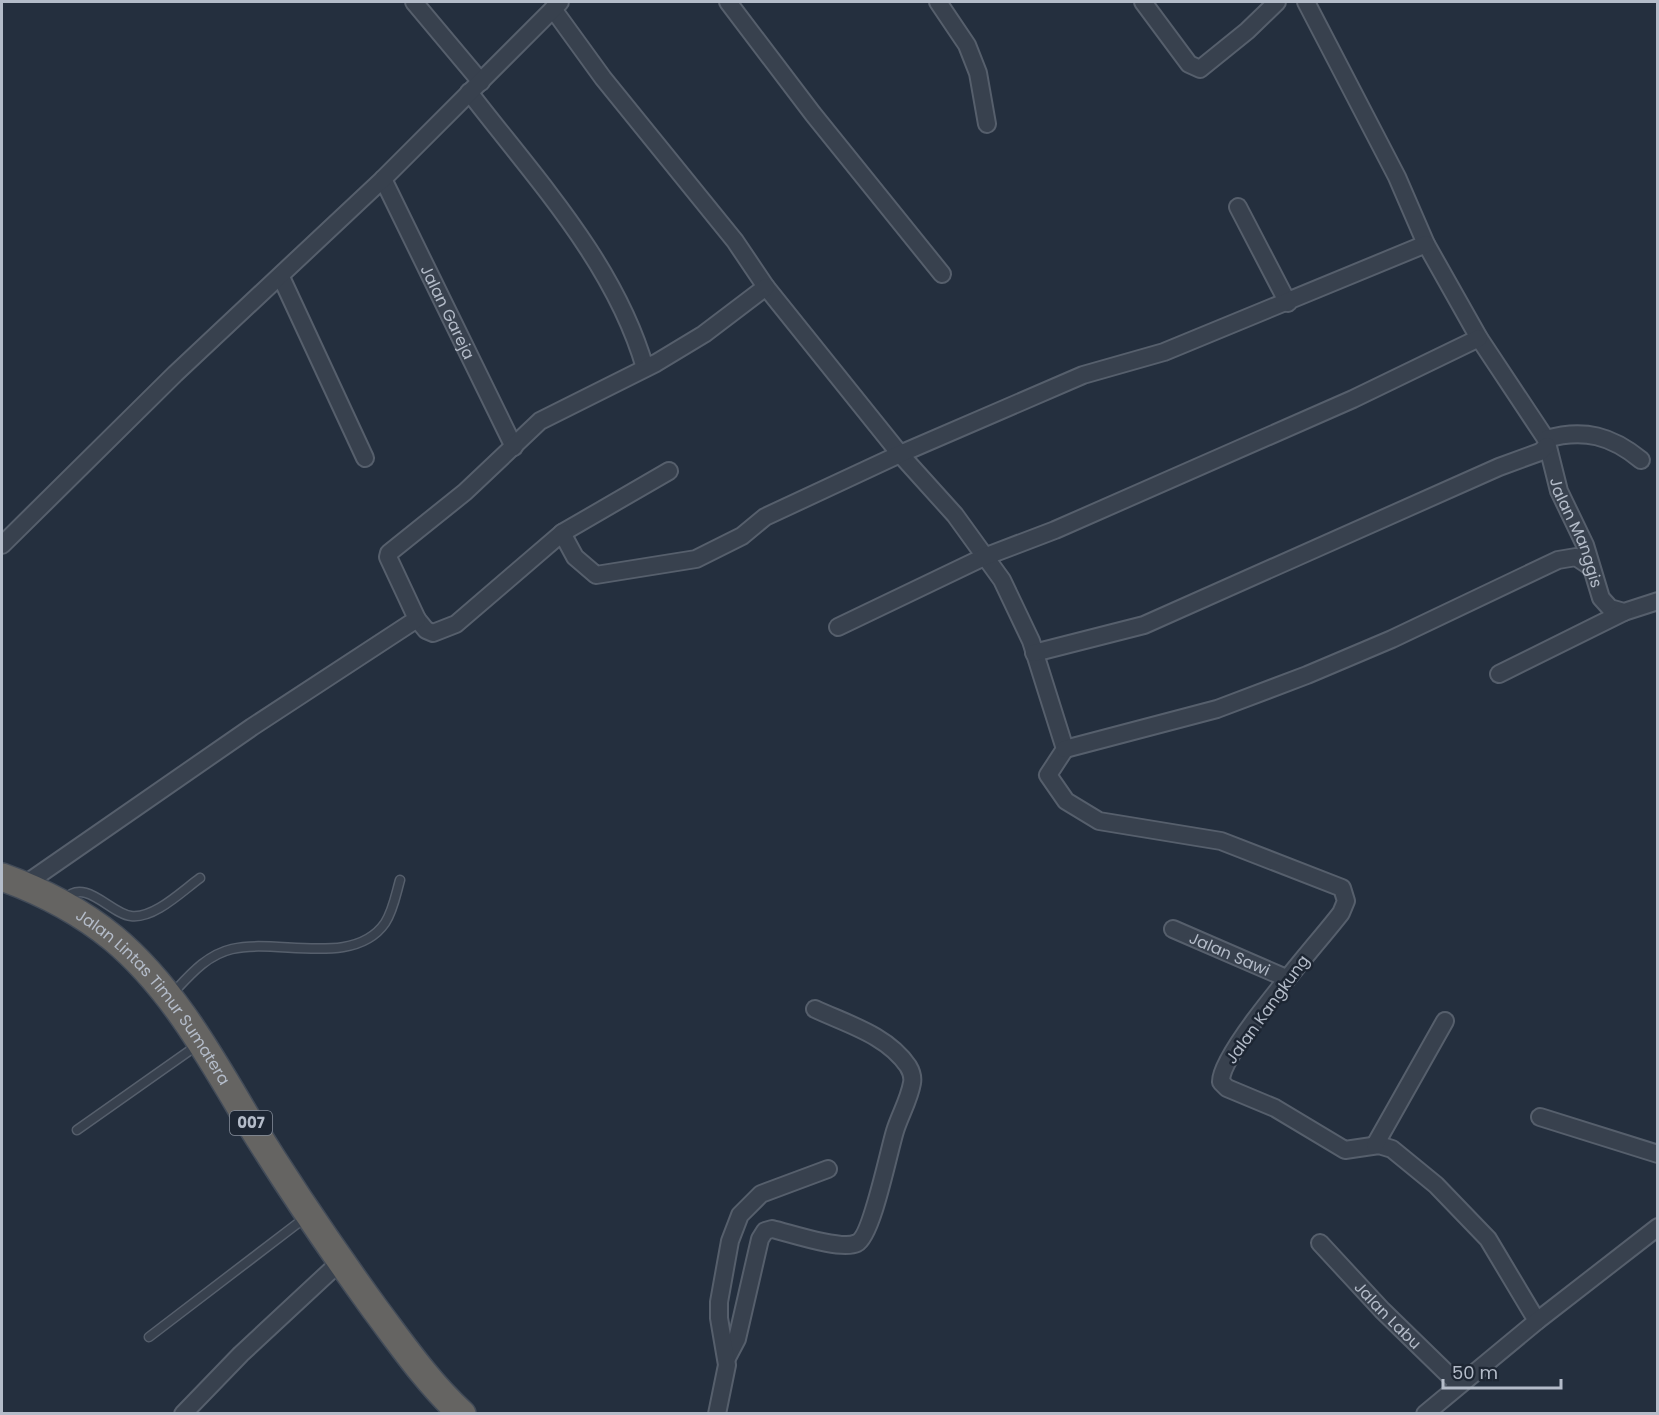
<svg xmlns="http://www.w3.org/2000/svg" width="1659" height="1415" font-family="Poppins,sans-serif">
<rect width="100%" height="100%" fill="#242f3e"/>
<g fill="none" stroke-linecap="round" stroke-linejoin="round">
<defs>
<g id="service">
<path d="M65,899C85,877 111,914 131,916C154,919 182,891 200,878"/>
<path d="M171,995C189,976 206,955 232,949C277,938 354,968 385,923C393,911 396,894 400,880"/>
<polyline points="77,1130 199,1044"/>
<polyline points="149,1337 306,1217"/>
</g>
<g id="minor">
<polyline points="414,2 481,82"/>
<polyline points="728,2 813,114 942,274"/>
<polyline points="938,2 967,45 978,73 987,124"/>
<polyline points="1143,2 1189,64 1200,69 1247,31 1277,2"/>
<path id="s1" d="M1306,2L1397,177L1426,244L1479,338L1546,439L1559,491L1585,545L1601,598L1610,608L1624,612L1658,601"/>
<polyline points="553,9 603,78 735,241 766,287 900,454 955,515 1002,580 1031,641 1065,749"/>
<path d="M469,92C535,178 615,263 645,368"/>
<path id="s2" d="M383,179L514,447"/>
<polyline points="1238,207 1288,303"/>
<polyline points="281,277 365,458"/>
<path d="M1546,439C1584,428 1612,436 1641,460"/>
<polyline points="562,533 669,471"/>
<polyline points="2,545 175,374 383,179 560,2"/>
<polyline points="417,619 426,630 433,633 456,624 562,533 575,557 596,575 696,559 742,536 765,517 900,454 1083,375 1164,352 1426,244"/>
<polyline points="838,627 984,557 1055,530 1353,399 1479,338"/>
<polyline points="1034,653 1144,625 1499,467 1540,452 1547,446"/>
<polyline points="1499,674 1624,612"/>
<path d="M1065,749L1048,775L1066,801L1099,821L1221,841L1342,888L1346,901L1341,913C1320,941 1219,1053 1221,1082L1227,1088L1275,1108L1345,1150L1379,1145L1392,1149L1436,1185L1488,1239L1537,1321"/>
<polyline points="1065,749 1217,709 1307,675 1392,639 1558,560 1576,557 1591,567"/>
<polyline points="24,885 252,727 417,619 388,557 389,553 465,492 540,421 656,363 704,334 766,287"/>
<path id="s3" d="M1173,929L1286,978"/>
<polyline points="1540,1117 1658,1154"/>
<polyline points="1375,1145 1445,1021"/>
<path id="s4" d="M1320,1243L1382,1310L1459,1385"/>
<path d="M727,1358L737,1339L760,1239L765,1231L772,1229C790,1233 841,1251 857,1243C872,1236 889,1150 895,1131C900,1115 909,1100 912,1083C913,1078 911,1071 908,1066C887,1035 847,1024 815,1009"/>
<polyline points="183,1414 241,1354 340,1262"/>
<polyline points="717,1414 727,1365 719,1318 719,1302 730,1241 740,1215 761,1194 828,1169"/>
<polyline points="1425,1414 1537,1321 1658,1227"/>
</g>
<g id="trunk">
<path id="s5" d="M2,877C41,891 80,911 113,938C171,986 210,1056 248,1120C288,1185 330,1247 375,1309C402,1345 428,1383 462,1414"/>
</g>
</defs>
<use href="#service" stroke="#565f6c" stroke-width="11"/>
<use href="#minor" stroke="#565f6c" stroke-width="20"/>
<use href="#trunk" stroke="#434c59" stroke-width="30"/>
<use href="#service" stroke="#38414e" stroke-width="8"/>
<use href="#minor" stroke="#38414e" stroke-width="16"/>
<use href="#trunk" stroke="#656462" stroke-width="27"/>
</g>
<g text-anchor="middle" stroke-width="5" stroke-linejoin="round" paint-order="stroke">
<rect fill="#1d2633" stroke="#878f9c" stroke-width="1.5" x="230" y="1111" width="42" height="24" rx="4.5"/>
<g font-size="15" font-weight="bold" fill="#b4bcc9">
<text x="251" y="1128">007</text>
</g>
<g font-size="16" fill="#b4bcc9" stroke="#1d2633">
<text dy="6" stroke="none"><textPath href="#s2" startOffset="148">Jalan Gareja</textPath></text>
<text dy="6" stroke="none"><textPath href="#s1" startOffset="598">Jalan Manggis</textPath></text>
<text dy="6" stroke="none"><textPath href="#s3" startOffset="62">Jalan Sawi</textPath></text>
<text dy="6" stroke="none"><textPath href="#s5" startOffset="198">Jalan Lintas Timur Sumatera</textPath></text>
<text transform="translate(1267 1009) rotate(-54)" y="6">Jalan Kangkung</text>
<text dy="6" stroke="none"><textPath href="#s4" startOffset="99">Jalan Labu</textPath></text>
</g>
</g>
<rect width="1659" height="1415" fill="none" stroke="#b4bcc9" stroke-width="6"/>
<path d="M1443 1379v9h118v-9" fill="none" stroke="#b4bcc9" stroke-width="3"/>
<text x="1452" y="1379" font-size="18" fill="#b4bcc9" stroke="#1d2633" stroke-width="4.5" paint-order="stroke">50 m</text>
</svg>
